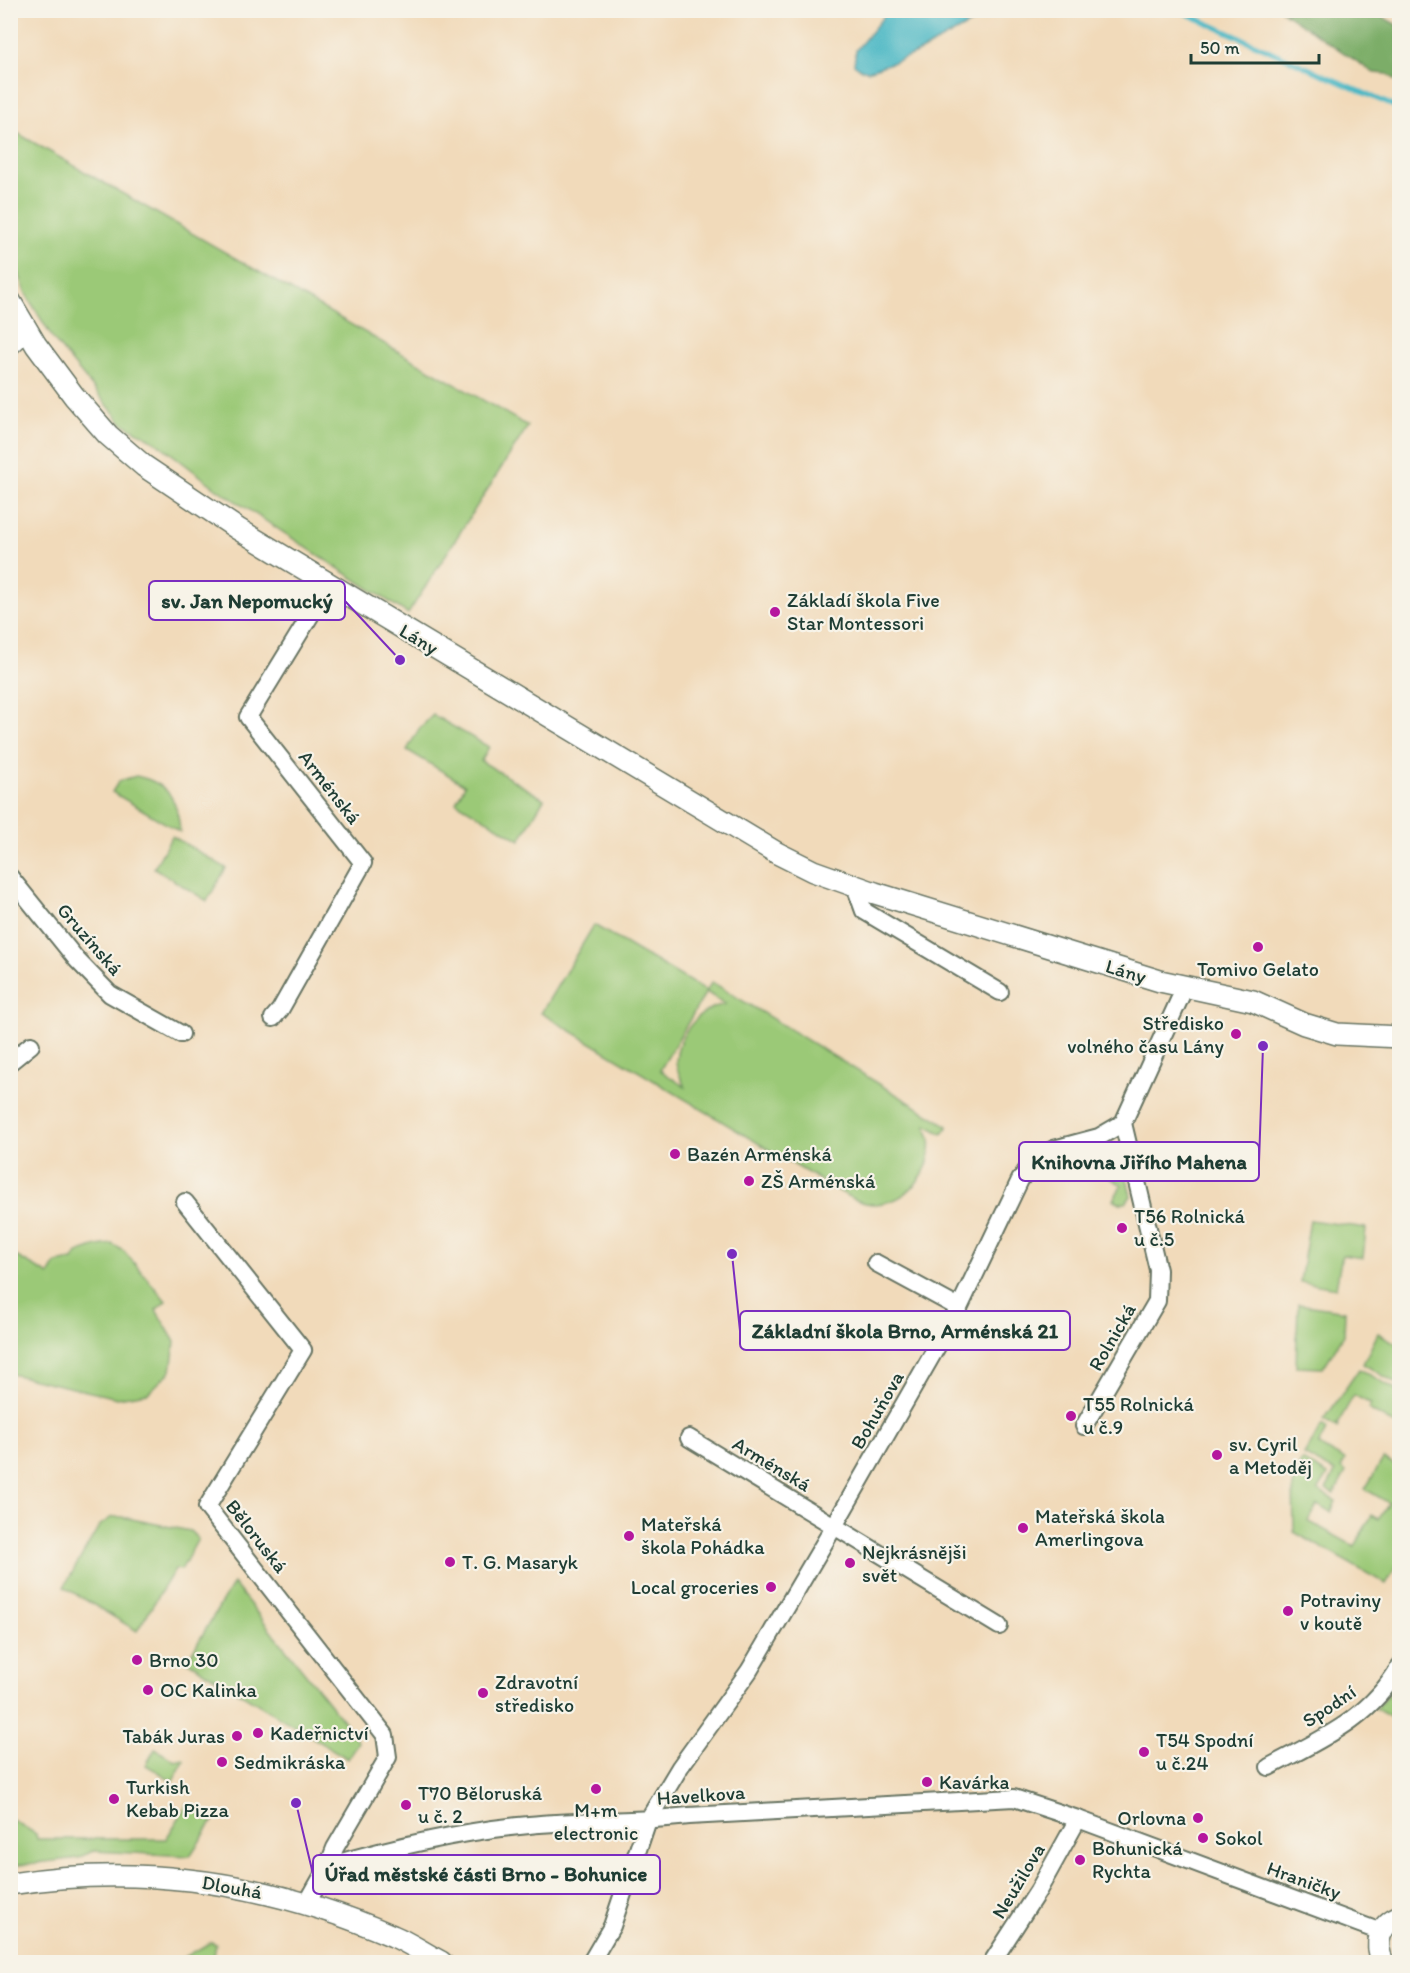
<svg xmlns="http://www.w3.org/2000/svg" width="1410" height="1973" font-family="Itim,sans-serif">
<rect width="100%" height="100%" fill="#f7f3e8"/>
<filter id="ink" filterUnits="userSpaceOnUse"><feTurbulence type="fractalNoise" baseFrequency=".0167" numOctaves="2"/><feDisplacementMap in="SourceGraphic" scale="12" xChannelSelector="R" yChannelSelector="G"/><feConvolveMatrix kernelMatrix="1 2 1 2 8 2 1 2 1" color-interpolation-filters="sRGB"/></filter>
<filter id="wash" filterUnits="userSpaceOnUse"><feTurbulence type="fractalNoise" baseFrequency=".008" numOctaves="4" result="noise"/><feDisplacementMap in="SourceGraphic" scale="24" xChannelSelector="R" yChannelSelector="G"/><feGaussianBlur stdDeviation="1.35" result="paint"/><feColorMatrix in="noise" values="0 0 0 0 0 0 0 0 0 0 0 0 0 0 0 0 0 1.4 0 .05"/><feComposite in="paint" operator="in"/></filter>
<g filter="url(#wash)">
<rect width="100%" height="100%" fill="#f1daba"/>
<g fill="#9bc977" stroke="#5d8356" stroke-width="1.5" fill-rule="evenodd">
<polygon points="10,129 528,426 408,614 217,489 156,442 122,423 53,339 26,294 11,250"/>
<polygon points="433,715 489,747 481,761 544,799 520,840 456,802 465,785 407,750 419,729"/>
<path d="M136,776C169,783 178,800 180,832L112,792L119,781Z"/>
<polygon points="172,836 226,868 207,901 154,868"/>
<path d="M594,925L706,991L712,982L948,1126L942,1134L926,1125C927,1130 929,1135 930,1139C934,1171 908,1202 876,1204C859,1205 843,1193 828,1185L541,1013ZM706,992L725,1004C699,1009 678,1033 676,1061C676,1070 682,1080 685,1087L660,1070Z"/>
<path d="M1104,1146L1122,1157L1131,1196L1126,1203H1120L1113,1200L1122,1185L1081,1161L1068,1166L1062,1175L1053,1169C1062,1154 1088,1151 1104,1146Z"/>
<polygon points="1310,1220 1366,1228 1363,1258 1342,1255 1336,1288 1300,1282"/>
<polygon points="112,1244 124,1251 166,1301 156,1310 175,1342 171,1371 148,1393 117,1398 11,1374 10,1261 14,1255 49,1275 56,1263 73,1260 77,1253 97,1246"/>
<polygon points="1298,1304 1345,1311 1344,1335 1323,1368 1296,1367"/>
<polygon points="1378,1333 1399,1345 1399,1385 1363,1364"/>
<polygon points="1359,1369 1399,1391 1399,1427 1368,1409 1371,1404 1354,1395 1337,1425 1339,1426 1338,1428 1324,1420"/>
<polygon points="1322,1425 1327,1429 1318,1445 1345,1460 1341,1468 1346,1472 1334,1494 1326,1490 1335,1472 1304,1455"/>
<polygon points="1383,1459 1400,1468 1399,1569 1396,1567 1386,1584 1294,1532 1293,1479 1302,1460 1328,1475 1318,1491 1336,1501 1331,1512 1317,1505 1308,1521 1354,1546 1372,1515 1379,1519 1389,1503 1365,1489"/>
<polygon points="112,1517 122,1517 190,1531 198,1539 181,1570 175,1569 137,1631 64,1587 99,1526"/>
<polygon points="233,1583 353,1733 358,1742 348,1759 187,1661"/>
<polygon points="1399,1680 1399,1722 1376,1709"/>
<polygon points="155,1749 175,1761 183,1759 184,1761 173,1781 146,1765"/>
<polygon points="187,1805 213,1821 190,1856 93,1851 79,1858 11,1866 11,1819 36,1834 37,1839 166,1839"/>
<polygon points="211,1942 216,1944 213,1962 176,1962"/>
</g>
<polygon fill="#7cad68" stroke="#4e754e" stroke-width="1.5" points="1282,11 1372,11 1399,26 1399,82 1387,74 1374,73"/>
<polygon fill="#4bb8c5" stroke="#357a7c" stroke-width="1.5" points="888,11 888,10 1003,11 970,24 919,52 894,62 868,71 860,69 854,64 856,50"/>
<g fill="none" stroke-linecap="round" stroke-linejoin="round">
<polyline stroke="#4bb8c5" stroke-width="5" points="1178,10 1400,109"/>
</g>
</g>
<g filter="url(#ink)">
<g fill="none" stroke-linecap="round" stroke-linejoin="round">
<defs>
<g id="minor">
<polyline points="10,877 77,960 110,994 181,1034"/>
<polyline points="855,886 864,911 1000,992"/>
<polyline points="273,1018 280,1010 363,863 248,717 329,585"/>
<polyline points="10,1062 31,1045"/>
<polyline points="185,1202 303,1350 207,1507 385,1735 388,1757 335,1848 328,1866 307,1903"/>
<polyline points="876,1263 959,1308"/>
<polyline points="1084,1426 1157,1301 1158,1270 1123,1123"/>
<polyline points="689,1438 999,1626"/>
<path d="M1269,1767C1321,1739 1369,1720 1400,1666"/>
<path d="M328,1866C393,1847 461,1831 529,1825C583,1820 636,1822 689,1816L1014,1798L1078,1819L1381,1932"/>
<polyline points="591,1962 612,1926 648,1820 680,1767 749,1671 829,1535 959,1308 1020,1180 1033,1161 1054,1149 1099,1137 1123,1123 1185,987"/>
<polyline points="992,1962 1038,1891 1078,1819"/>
</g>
<g id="tertiary">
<polyline points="10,301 36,345 74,396 108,435 144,466 238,529 777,853 813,871 875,893 1160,981 1253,1001 1304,1024 1337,1034 1400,1037"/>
<polyline points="10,344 26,329"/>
<path d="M10,1884C144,1863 270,1882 393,1936C410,1943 425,1954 441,1962"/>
<path d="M1383,1962C1374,1944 1379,1924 1400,1916"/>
</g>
</defs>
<use href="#minor" stroke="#687463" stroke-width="20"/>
<use href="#tertiary" stroke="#687463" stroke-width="24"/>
<use href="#minor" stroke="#fff" stroke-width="16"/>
<use href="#tertiary" stroke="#fff" stroke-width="21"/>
</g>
</g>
<g fill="#b5179e" stroke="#f7f3e8" stroke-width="2">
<circle cx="775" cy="612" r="6"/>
<circle cx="1258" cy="947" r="6"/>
<circle cx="1236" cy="1034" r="6"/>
<circle cx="675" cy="1154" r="6"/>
<circle cx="749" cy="1181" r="6"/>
<circle cx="1122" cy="1228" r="6"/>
<circle cx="1071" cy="1416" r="6"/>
<circle cx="1217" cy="1455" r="6"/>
<circle cx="1023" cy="1528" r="6"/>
<circle cx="629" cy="1536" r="6"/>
<circle cx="450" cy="1562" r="6"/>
<circle cx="850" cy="1563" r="6"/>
<circle cx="771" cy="1587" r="6"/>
<circle cx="1288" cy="1611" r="6"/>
<circle cx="137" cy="1660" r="6"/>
<circle cx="148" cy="1690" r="6"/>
<circle cx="483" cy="1693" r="6"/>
<circle cx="258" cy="1733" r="6"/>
<circle cx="237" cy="1736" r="6"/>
<circle cx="1144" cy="1752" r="6"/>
<circle cx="222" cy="1762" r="6"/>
<circle cx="927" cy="1782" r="6"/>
<circle cx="596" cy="1789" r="6"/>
<circle cx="114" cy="1799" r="6"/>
<circle cx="406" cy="1805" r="6"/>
<circle cx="1198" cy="1818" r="6"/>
<circle cx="1203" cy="1838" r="6"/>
<circle cx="1080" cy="1860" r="6"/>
</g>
<g text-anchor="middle" stroke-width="4.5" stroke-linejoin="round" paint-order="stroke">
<g font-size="20" fill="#1f3d34" stroke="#f7f3e8" text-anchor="start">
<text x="787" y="607">Základí škola Five<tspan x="787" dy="23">Star Montessori</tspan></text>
<text x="1258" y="976" text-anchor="middle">Tomivo Gelato</text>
<text x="1224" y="1030" text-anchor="end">Středisko<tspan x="1224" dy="23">volného času Lány</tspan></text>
<text x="687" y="1161">Bazén Arménská</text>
<text x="761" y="1188">ZŠ Arménská</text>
<text x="1134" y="1223">T56 Rolnická<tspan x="1134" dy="23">u č.5</tspan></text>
<text x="1083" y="1411">T55 Rolnická<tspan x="1083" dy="23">u č.9</tspan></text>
<text x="1229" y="1451">sv. Cyril<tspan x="1229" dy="23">a Metoděj</tspan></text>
<text x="1035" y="1523">Mateřská škola<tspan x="1035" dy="23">Amerlingova</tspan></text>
<text x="641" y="1531">Mateřská<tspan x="641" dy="23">škola Pohádka</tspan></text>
<text x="862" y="1559">Nejkrásnějši<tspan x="862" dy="23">svět</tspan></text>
<text x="462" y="1569">T. G. Masaryk</text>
<text x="759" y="1594" text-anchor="end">Local groceries</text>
<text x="1300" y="1607">Potraviny<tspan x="1300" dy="23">v koutě</tspan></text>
<text x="149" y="1667">Brno 30</text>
<text x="495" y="1689">Zdravotní<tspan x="495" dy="23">středisko</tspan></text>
<text x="160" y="1697">OC Kalinka</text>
<text x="270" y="1740">Kadeřnictví</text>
<text x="225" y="1743" text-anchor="end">Tabák Juras</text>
<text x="1156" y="1747">T54 Spodní<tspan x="1156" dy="23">u č.24</tspan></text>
<text x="234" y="1769">Sedmikráska</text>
<text x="939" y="1789">Kavárka</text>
<text x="126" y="1794">Turkish<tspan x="126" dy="23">Kebab Pizza</tspan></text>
<text x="418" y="1800">T70 Běloruská<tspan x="418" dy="23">u č. 2</tspan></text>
<text x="596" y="1817" text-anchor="middle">M+m<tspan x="596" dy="23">electronic</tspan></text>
<text x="1186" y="1825" text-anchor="end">Orlovna</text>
<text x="1215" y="1845">Sokol</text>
<text x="1092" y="1855">Bohunická<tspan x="1092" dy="23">Rychta</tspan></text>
</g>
<g font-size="20" fill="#1f3d34" stroke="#f7f3e8">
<text transform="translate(419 639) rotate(31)" y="7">Lány</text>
<text transform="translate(330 787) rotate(52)" y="7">Arménská</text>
<text transform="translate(90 939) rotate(49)" y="7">Gruzínská</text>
<text transform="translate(1126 971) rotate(17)" y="7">Lány</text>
<text transform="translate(1112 1337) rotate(-60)" y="7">Rolnická</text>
<text transform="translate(877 1410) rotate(-60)" y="7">Bohuňova</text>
<text transform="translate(772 1464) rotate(31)" y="7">Arménská</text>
<text transform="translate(257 1536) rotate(52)" y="7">Běloruská</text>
<text transform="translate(1329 1706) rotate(-34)" y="7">Spodní</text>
<text transform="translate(701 1795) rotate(-4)" y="7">Havelkova</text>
<text transform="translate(1304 1880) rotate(20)" y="7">Hraničky</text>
<text transform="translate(1018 1881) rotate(-59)" y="7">Neužilova</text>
<text transform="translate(232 1887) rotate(10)" y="7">Dlouhá</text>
</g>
</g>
<path fill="none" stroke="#7b2cbf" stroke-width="2" d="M400 660L345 601M1263 1046L1259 1162M732 1254L740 1331M296 1803L313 1874"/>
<g fill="#7b2cbf" stroke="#f7f3e8" stroke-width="2">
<circle cx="400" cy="660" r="6"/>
<circle cx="1263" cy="1046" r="6"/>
<circle cx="732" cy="1254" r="6"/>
<circle cx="296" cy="1803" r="6"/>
</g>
<g fill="#f7f3e8" stroke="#7b2cbf" stroke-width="2">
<rect x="149" y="581" width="196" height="39" rx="6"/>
<rect x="1019" y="1142" width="240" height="39" rx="6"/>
<rect x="740" y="1311" width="330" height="39" rx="6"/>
<rect x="313" y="1855" width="347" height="39" rx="6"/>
</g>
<g font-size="21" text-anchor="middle" font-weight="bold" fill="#1f3d34">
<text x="247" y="608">sv. Jan Nepomucký</text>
<text x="1139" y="1169">Knihovna Jiřího Mahena</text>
<text x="905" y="1338">Základní škola Brno, Arménská 21</text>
<text x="486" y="1881">Úřad městské části Brno - Bohunice</text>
</g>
<rect width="1410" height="1973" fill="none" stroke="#f7f3e8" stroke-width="36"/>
<path d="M1191 54v9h128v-9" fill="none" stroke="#1f3d34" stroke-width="3"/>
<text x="1200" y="54" font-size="18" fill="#1f3d34" stroke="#f7f3e8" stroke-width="4.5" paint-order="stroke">50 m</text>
</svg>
